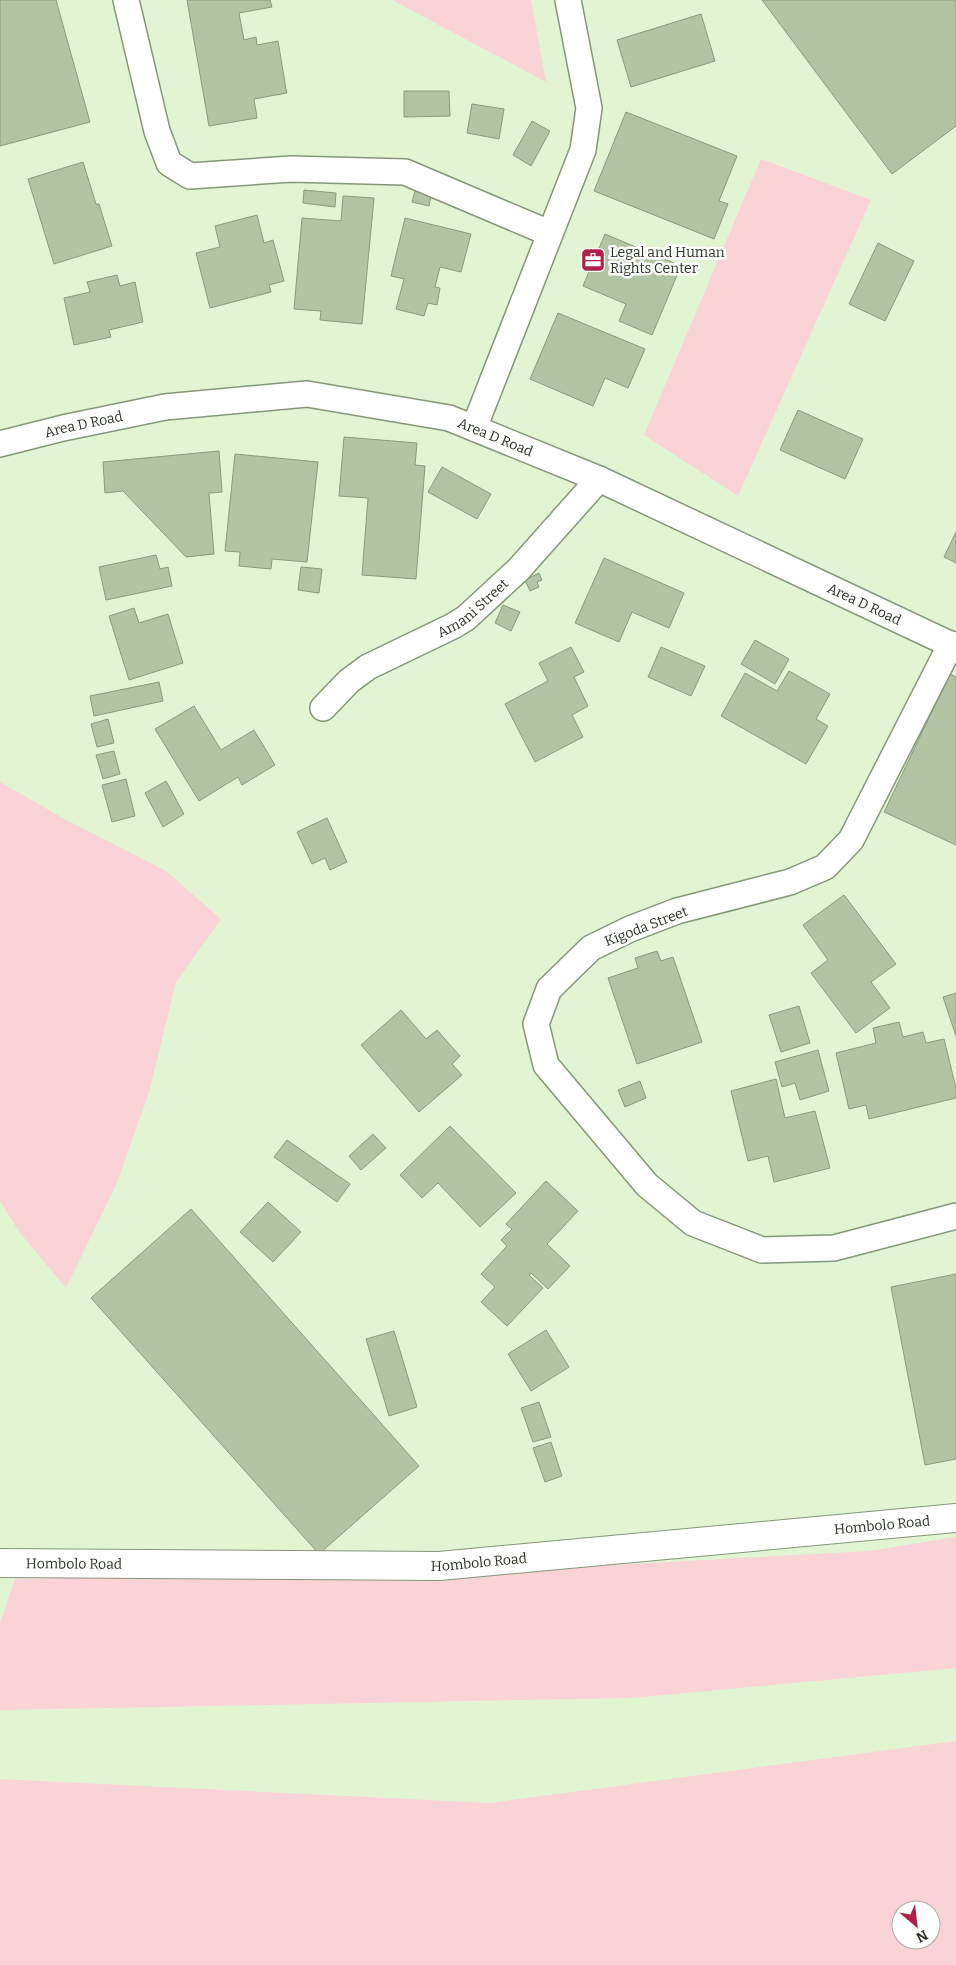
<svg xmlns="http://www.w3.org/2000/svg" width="956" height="1965" font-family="Bitter,serif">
<rect width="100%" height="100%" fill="#e1f5d3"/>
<g fill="#fad3d7" fill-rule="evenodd">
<polygon points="392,0 531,0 546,82"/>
<polygon points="761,159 871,200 738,496 644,435"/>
<polygon points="0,782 61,817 166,871 221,919 176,982 149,1093 116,1185 66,1288 20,1233 0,1201"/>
<polygon points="956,1537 956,1668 632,1698 0,1710 0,1623 15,1579 575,1567 869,1551"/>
<path d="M956,1741V1965H0V1779L489,1803ZM901,1910H931V1940H901Z"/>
</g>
<g fill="#b0c5a1" stroke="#889b7b">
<polygon points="0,0 56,0 90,122 0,146"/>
<polygon points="187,0 270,0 272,7 239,13 244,40 256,37 257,45 278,41 286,89 287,93 254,99 257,118 209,126"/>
<polygon points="762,0 956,0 956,126 892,174"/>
<polygon points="701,14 715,61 631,87 617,40"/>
<polygon points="404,91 449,91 450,116 404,117"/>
<polygon points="472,104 504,109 499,139 467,133"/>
<polygon points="626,112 737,156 719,201 728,204 714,239 594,191"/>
<polygon points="532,121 550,131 531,166 513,155"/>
<polygon points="83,162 96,204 99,204 112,246 54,264 28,179"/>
<polygon points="304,190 336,193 335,207 303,203"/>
<polygon points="415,191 431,196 429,206 412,202"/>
<polygon points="343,196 374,198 362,324 320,320 321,311 294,309 302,218 341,221"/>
<polygon points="257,215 264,243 273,240 284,281 269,285 271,292 210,308 196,253 220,247 215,226"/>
<polygon points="405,218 471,234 461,272 440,267 435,287 440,288 437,305 428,303 424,316 396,309 404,279 391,276"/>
<polygon points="605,234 681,266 652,335 619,321 626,304 583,286"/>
<polygon points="878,243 914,261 885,321 849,304"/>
<polygon points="117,275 120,286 135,282 143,322 109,330 111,337 74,345 64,298 90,292 87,282"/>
<polygon points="558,313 645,349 628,388 605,378 593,406 530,379"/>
<polygon points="798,410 863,439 845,479 780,450"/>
<polygon points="344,437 417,443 415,465 425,466 416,579 362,575 368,498 339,496"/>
<polygon points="219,451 222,492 209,493 214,554 186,557 123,491 105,493 103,462"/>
<polygon points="235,454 318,462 307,562 272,559 271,569 239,566 240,552 225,551"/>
<polygon points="442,467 491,494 477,519 428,492"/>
<polygon points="956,532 956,563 944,557"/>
<polygon points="156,555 160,569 168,567 172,586 106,600 99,567"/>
<polygon points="604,558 684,593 669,628 632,612 619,642 575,623"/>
<polygon points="301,567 322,569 319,593 298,590"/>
<polygon points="539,573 542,580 537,582 539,587 530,591 525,580"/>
<polygon points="503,605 520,612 511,631 495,623"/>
<polygon points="134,608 139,623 168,614 183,663 129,680 109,616"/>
<polygon points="755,640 789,659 775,684 741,664"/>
<polygon points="571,647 584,672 574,677 588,706 572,715 583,737 535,762 505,704 548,681 539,663"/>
<polygon points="661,647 705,666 691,696 648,677"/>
<polygon points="789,671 830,694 816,719 828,726 806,764 721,716 745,673 777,691"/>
<polygon points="950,674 956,677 956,845 884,812"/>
<polygon points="159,682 163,701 94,716 90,696"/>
<polygon points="194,706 221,750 254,730 275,765 242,785 238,777 199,801 155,729"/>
<polygon points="108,719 114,743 97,747 91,724"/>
<polygon points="114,751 120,774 103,779 96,755"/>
<polygon points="126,779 135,816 112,822 102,785"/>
<polygon points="166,781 184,814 163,827 145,793"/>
<polygon points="327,818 347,862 330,870 325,858 312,864 297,832"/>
<polygon points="844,895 896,964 871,982 890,1008 856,1033 811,973 828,960 803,925"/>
<polygon points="657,951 661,961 673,957 702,1042 637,1064 608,978 638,968 635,958"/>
<polygon points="956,993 956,1036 943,997"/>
<polygon points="799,1006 810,1043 781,1052 769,1015"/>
<polygon points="401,1010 426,1039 437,1030 460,1056 452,1064 462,1075 419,1112 361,1045"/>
<polygon points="899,1022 903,1037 923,1032 926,1043 944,1039 956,1088 956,1098 869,1119 866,1105 849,1109 836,1053 876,1043 873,1028"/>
<polygon points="818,1050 829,1091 800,1100 795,1083 782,1087 775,1062"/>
<polygon points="776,1079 785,1118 815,1111 830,1168 774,1182 768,1156 748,1161 731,1091"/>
<polygon points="640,1081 646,1098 625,1107 618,1090"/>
<polygon points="450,1126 516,1193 480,1227 438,1183 422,1198 400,1175"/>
<polygon points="373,1134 386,1148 361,1170 349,1156"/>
<polygon points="287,1140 350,1184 337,1202 274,1157"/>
<polygon points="546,1181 578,1211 547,1244 570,1266 548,1289 531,1273 529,1275 543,1288 507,1326 481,1302 495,1287 481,1274 507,1246 501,1240 512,1229 506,1224"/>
<polygon points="268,1202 301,1232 273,1262 240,1232"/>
<polygon points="191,1209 419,1466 319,1554 91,1298"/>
<polygon points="956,1274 956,1459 925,1465 891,1287"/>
<polygon points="546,1330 569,1367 531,1391 508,1354"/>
<polygon points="394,1331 417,1407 389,1416 366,1339"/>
<polygon points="539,1402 551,1437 533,1442 521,1408"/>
<polygon points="551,1442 562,1476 545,1482 533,1448"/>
</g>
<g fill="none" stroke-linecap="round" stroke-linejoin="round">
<defs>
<g id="minor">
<polyline points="126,0 157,131 169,163 190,176 291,169 405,172 549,233"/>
<polyline points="474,428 583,150 589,108 568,0"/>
<path id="s1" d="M0,444L63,428L165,407L307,394L449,418L599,479L956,647"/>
<polyline points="951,644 851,840 825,867 790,882 677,911 630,929 591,948 549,989 536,1024 546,1065 647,1185 693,1223 762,1250 834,1248 956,1216"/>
<path id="s2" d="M323,708L349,681L368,667L453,626L466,618L519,569L599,479"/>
</g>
<g id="tertiary">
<path id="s3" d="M0,1563L439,1566L956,1518"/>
</g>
</defs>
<use href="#minor" stroke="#849778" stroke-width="28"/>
<use href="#tertiary" stroke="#849778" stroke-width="30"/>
<use href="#minor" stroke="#fff" stroke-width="25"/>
<use href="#tertiary" stroke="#fff" stroke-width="28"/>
</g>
<defs>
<symbol id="office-square" viewBox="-11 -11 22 22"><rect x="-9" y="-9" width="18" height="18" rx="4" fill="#b11f49" stroke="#fff"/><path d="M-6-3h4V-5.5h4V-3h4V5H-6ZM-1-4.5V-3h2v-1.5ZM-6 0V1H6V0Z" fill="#fff"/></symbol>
</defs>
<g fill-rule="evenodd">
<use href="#office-square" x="579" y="246" width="28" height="28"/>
</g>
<g text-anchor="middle" stroke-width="5" stroke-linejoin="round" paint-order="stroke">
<g font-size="14" fill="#293124" stroke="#fff" text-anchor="start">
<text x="610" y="257">Legal and Human<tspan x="610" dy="16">Rights Center</tspan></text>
</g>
<g font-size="14" fill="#293124" stroke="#fff">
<text dy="5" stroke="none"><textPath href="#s1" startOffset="86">Area D Road</textPath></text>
<text dy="5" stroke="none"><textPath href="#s1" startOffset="506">Area D Road</textPath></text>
<text dy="5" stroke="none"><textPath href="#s1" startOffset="911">Area D Road</textPath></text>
<text dy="5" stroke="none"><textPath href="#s2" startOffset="182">Amani Street</textPath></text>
<text transform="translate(646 926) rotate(-21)" y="5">Kigoda Street</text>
<text dy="5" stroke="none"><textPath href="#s3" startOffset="884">Hombolo Road</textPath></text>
<text dy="5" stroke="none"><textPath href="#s3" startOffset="479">Hombolo Road</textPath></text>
<text dy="5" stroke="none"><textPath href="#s3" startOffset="74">Hombolo Road</textPath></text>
</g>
</g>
<g transform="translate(916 1925) rotate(152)"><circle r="24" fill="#ffffff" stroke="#a9ada7"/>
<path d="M0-4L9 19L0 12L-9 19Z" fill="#b11f49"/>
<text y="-8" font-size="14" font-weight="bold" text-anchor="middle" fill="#293124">N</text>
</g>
</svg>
